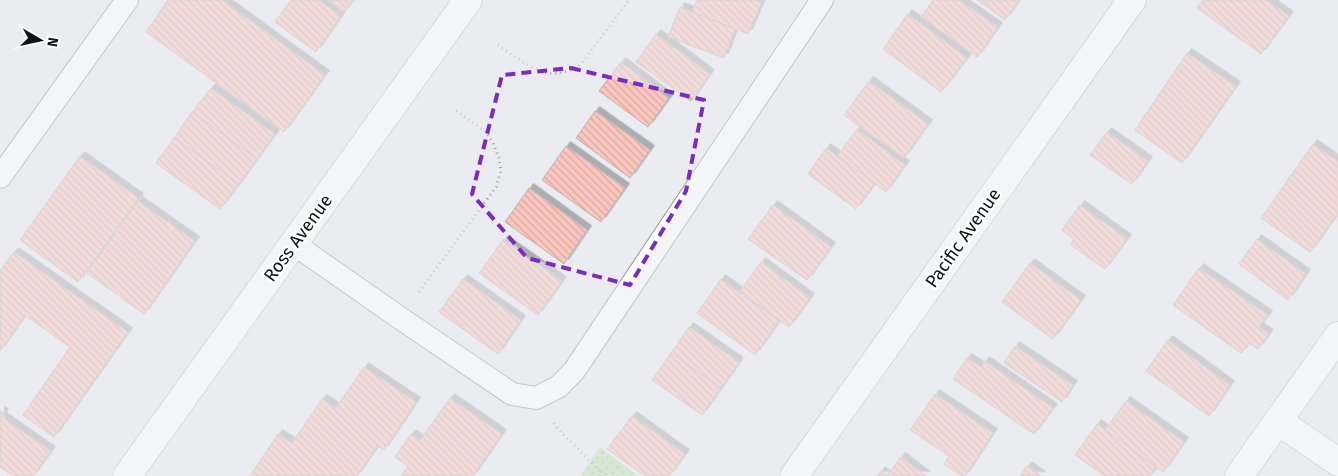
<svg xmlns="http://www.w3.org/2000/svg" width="1338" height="476" font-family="'Fira Sans',sans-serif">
<defs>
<pattern id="park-dots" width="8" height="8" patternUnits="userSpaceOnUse" patternTransform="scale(1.25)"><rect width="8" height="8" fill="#c0e1b3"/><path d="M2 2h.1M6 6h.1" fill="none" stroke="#a4c099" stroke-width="1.8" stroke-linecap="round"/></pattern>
<pattern id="building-back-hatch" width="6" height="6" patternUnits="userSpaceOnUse" patternTransform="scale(1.25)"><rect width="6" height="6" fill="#fbc6bd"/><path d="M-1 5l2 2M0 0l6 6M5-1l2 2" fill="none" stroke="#d6a9a2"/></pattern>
<filter id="shadow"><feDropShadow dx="4.5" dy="-4.5" stdDeviation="0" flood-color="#0004"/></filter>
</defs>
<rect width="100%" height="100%" fill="#ebecf1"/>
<polygon fill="url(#park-dots)" points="600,447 638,476 580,476"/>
<g fill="url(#building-back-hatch)" stroke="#bcb5b4" filter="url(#shadow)">
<polygon points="168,0 222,0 325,75 284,132 146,32"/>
<polygon points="291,0 319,0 341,16 316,52 275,22"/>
<polygon points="327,0 353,0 344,12"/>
<polygon points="697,0 754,0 761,3 748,34 692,12"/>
<polygon points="933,0 959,0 998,27 977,57 921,17"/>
<polygon points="977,0 1019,0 1005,20"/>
<polygon points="1203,0 1266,0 1289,16 1261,54 1197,8"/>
<polygon points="680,7 735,29 724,58 668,37"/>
<polygon points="908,14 967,58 941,92 883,49"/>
<polygon points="656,34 710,74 691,101 636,62"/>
<polygon points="1187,53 1236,86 1182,163 1135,130"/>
<polygon points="621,62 669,98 648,127 599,91"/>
<polygon points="869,81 928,124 904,158 844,115"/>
<polygon points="211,88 275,134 257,159 192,112"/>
<polygon points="595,111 650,150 630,178 576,138"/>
<polygon points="192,112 257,159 239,184 174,138"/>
<polygon points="857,129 905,165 886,192 837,156"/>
<polygon points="1107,132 1148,161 1132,184 1090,155"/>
<polygon points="174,138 239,184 220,209 156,163"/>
<polygon points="1313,144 1338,162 1338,213 1310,252 1261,218"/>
<polygon points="566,146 625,188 601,222 542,180"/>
<polygon points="826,148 875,183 856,209 808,174"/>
<polygon points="80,156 139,198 78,282 20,240"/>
<polygon points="529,188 587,230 564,264 505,222"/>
<polygon points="138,201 195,241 144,314 87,273"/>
<polygon points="773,205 831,247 807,280 748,239"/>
<polygon points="1080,205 1127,239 1105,269 1071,245 1074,239 1062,230"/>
<polygon points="1257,239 1306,274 1288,300 1239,264"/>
<polygon points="503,240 562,281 538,315 479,273"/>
<polygon points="14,252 128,332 54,437 23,415 70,347 25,315 0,351 0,271"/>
<polygon points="761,262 810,298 789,327 740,291"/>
<polygon points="1030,263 1081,300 1053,339 1002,302"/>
<polygon points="1199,268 1268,315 1259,327 1269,334 1258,349 1249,343 1241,353 1173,305"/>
<polygon points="463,279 521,320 498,354 439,312"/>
<polygon points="721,279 779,321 755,355 697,313"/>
<polygon points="689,327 739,362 721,388 671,353"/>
<polygon points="1168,340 1230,385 1209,416 1146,371"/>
<polygon points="1015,346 1073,385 1062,402 1004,363"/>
<polygon points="671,353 721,388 702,415 652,380"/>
<polygon points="967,358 981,367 985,361 1053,408 1034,434 953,379"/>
<polygon points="364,367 416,402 384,450 377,446 357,476 250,476 278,434 292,443 322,399 336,408"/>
<polygon points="935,394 993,433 965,476 962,476 944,464 949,456 910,430"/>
<polygon points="450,398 502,434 473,476 401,476 408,466 395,457 411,434 420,440"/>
<polygon points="1126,401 1184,442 1163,472 1105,430"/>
<polygon points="0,411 4,413 2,417 51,451 33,476 13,476 0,467"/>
<polygon points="632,416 685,454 669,476 645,476 607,449"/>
<polygon points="1097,424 1156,467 1150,476 1105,476 1075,455"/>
<polygon points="901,457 926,476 877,476 881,471 887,476"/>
<polygon points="1027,466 1041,476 1020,476"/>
</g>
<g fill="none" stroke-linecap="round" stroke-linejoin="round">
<defs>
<g id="service">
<polyline points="0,177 127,0"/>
<polyline points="294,244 400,318 512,394 536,398 558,387 574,371 822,0"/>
</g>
<g id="minor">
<polyline points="1278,421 1338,462"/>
<polyline points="127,476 468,0"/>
<polyline points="1239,476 1338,336"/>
</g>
<polyline id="tertiary" points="794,476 1132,0"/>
</defs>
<use href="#service" stroke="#97979d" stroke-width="24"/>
<use href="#minor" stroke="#97979d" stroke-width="29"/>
<use href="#tertiary" stroke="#97979d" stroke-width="29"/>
<g stroke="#a0a1a5" stroke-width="3" stroke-dasharray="1 4" stroke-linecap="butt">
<path d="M498,45C514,56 539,77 559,73C567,72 574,68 581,64L629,0"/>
<polyline points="419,292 496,187 501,171 499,158 493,143 486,132 454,109"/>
<polyline points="554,423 558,429 600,471 600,476"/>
<polyline points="601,471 608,476"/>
</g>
<use href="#service" stroke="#fff" stroke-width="22"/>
<use href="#minor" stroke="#fff" stroke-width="28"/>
<use href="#tertiary" stroke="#fff" stroke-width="28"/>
</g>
<path d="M0 0H1338V476H0ZM571,68L704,100L686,191L630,285L527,258L472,194L502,75Z" fill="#ebecf1" fill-opacity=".55" fill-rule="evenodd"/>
<path fill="none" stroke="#7b2cbf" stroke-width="4" stroke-dasharray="10 6" stroke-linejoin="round" d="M571,68L704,100L686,191L630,285L527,258L472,194L502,75Z"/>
<g text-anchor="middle" stroke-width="5" stroke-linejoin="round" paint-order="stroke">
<g font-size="18" fill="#111214" stroke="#fff">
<text transform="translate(298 238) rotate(-54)" y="6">Ross Avenue</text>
<text transform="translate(963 238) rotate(-55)" y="6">Pacific Avenue</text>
</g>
</g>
<g transform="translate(40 40) rotate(99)" stroke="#ffffff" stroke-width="4" paint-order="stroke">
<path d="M0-4L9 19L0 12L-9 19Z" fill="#111214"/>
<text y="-8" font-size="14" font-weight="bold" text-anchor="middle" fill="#111214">N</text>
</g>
</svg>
